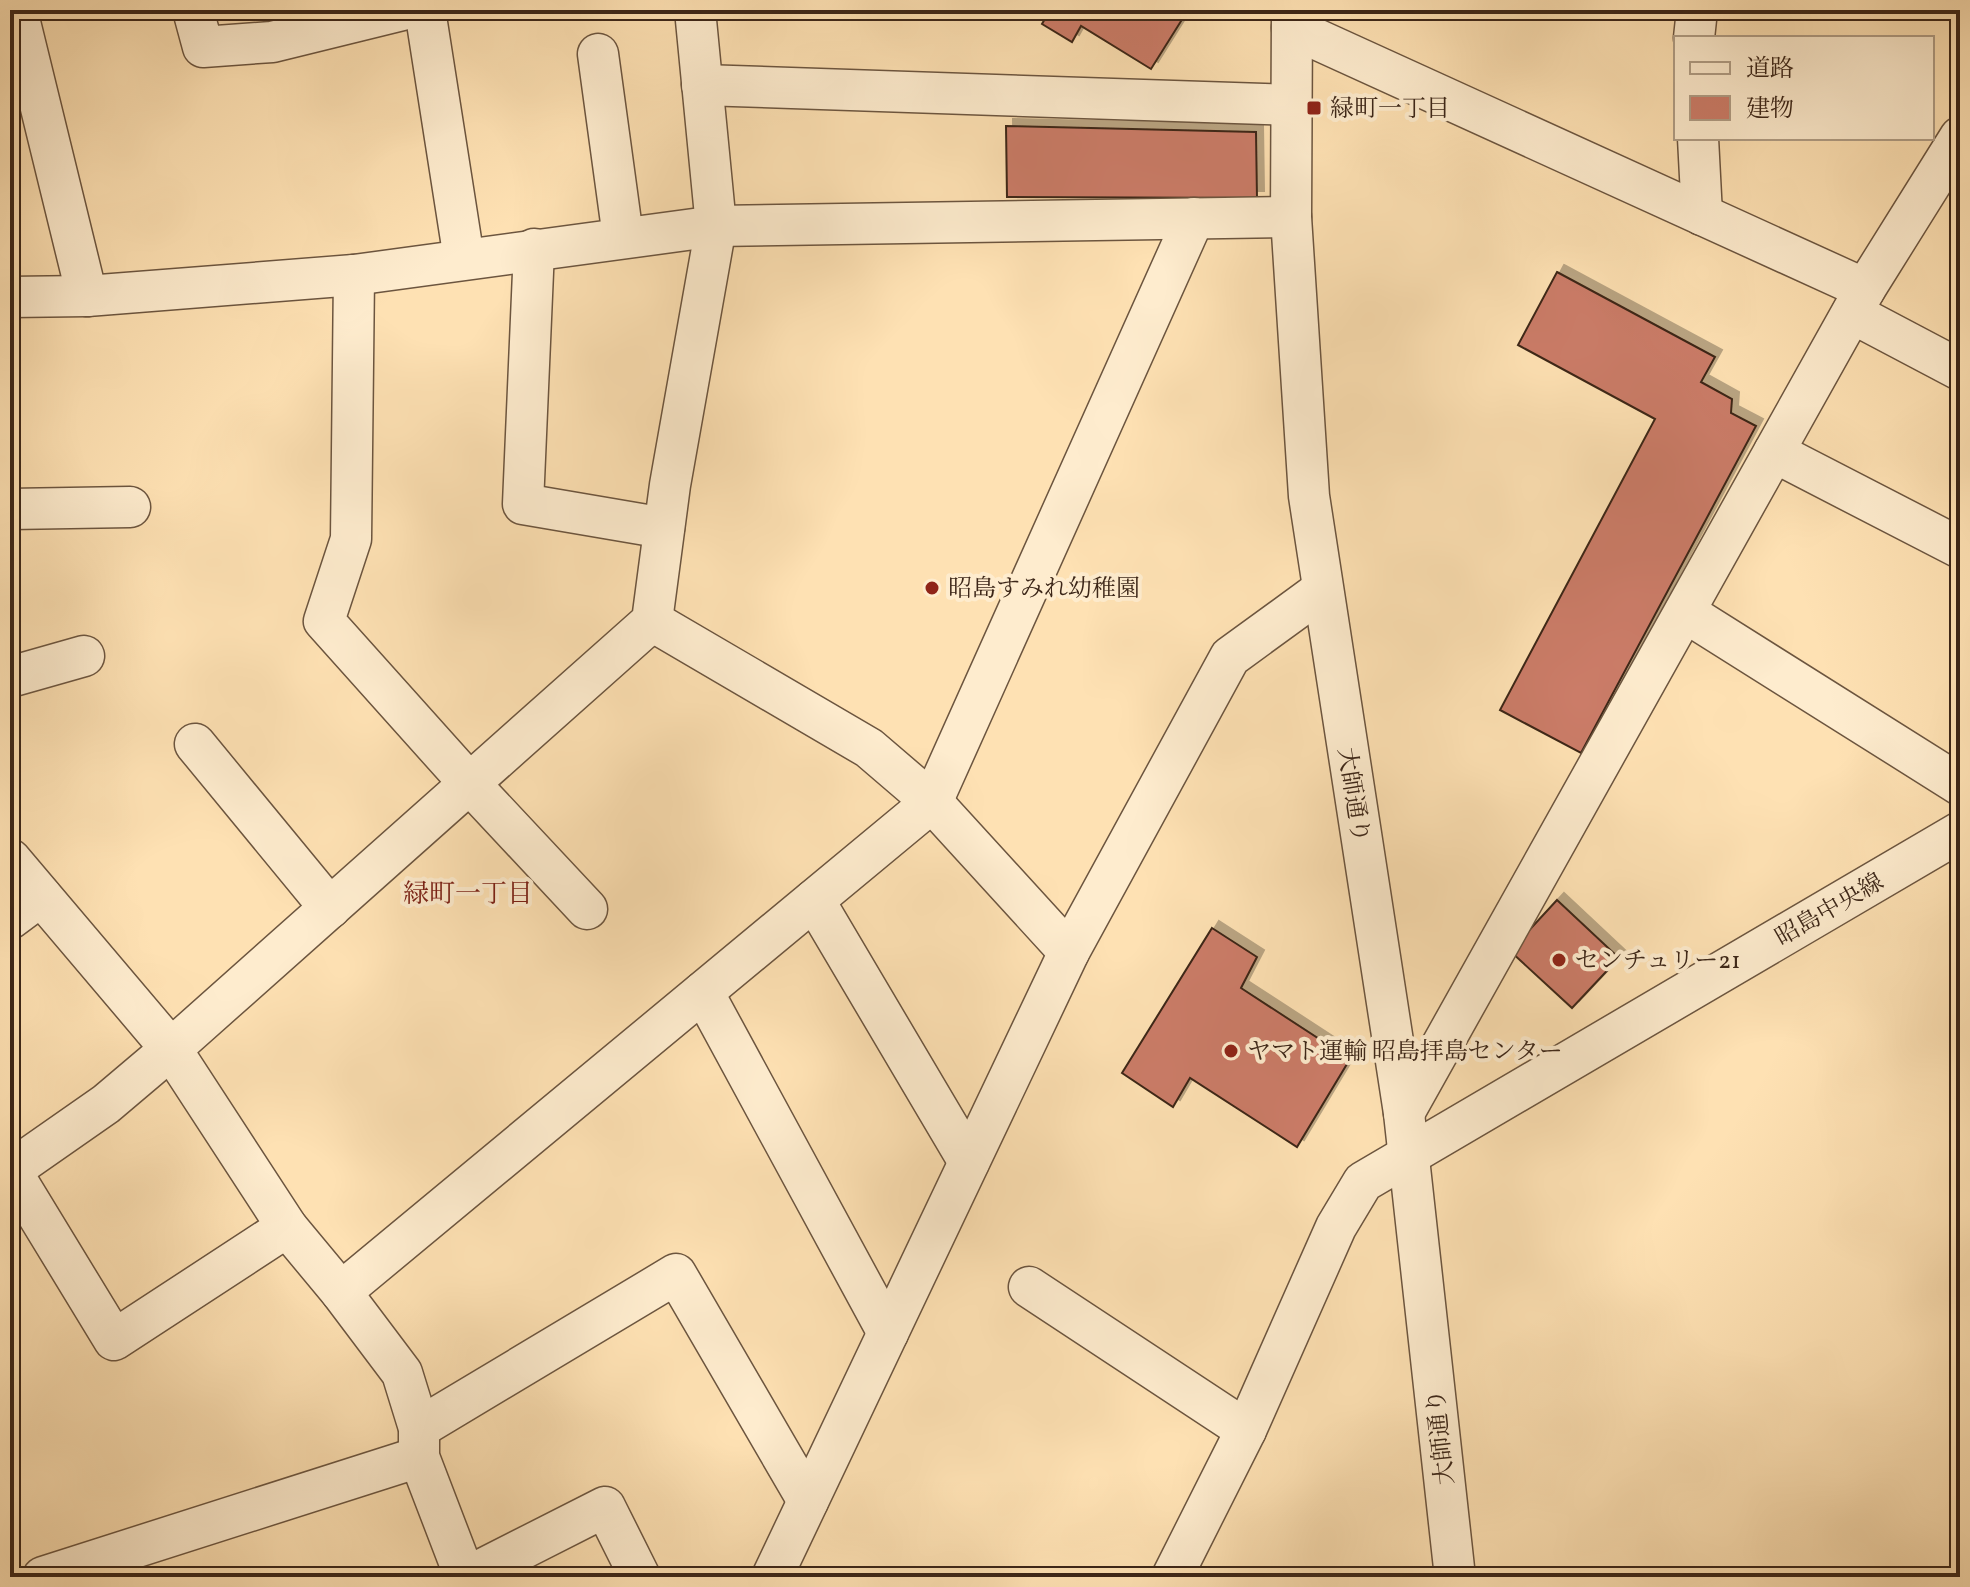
<svg xmlns="http://www.w3.org/2000/svg" width="1970" height="1587" font-family="Vollkorn,'Noto Serif JP',serif">
<defs>
<filter id="shadow"><feDropShadow dx="7" dy="-7" stdDeviation="0" flood-color="#0004"/></filter>
</defs>
<rect width="100%" height="100%" fill="#fee1b3"/>
<filter id="stains"><feTurbulence type="fractalNoise" baseFrequency=".0025" numOctaves="4"/><feColorMatrix values="0 0 0 0 .2 0 0 0 0 .09 0 0 0 0 .02 0 0 0 .5 -.17"/></filter>
<radialGradient id="worn" r=".72"><stop offset=".6" stop-color="#630" stop-opacity="0"/><stop offset="1" stop-color="#630" stop-opacity=".3"/></radialGradient>
<g fill="#cb7c68" stroke="#3c2618" stroke-width="2" filter="url(#shadow)">
<polygon points="1050,10 1188,10 1151,69 1081,26 1072,42 1042,24"/>
<polygon points="1006,126 1256,132 1257,198 1007,197"/>
<polygon points="1557,272 1715,357 1701,382 1732,399 1731,413 1756,426 1581,753 1500,710 1655,419 1518,345"/>
<polygon points="1557,900 1619,958 1572,1008 1510,951"/>
<polygon points="1212,928 1257,957 1241,988 1350,1059 1297,1147 1190,1078 1173,1107 1122,1073"/>
</g>
<g fill="none" stroke-linecap="round" stroke-linejoin="round">
<defs>
<g id="minor">
<polyline points="17,10 87,296"/>
<polyline points="193,10 203,47 272,42 402,10"/>
<polyline points="425,10 464,259"/>
<polyline points="1292,10 1291,217 1309,496 1404,1113 1455,1577"/>
<polyline points="1292,28 1865,289"/>
<polyline points="1694,38 1697,10"/>
<polyline points="598,54 623,237"/>
<polyline points="702,85 1291,105"/>
<polyline points="1698,138 1702,215"/>
<polyline points="534,249 523,504 664,528"/>
<polyline points="354,275 351,539 324,621 470,784 587,909"/>
<polyline points="10,297 87,296 354,275 716,226 1291,217"/>
<polyline points="1852,313 1960,370"/>
<polyline points="1774,452 1960,548"/>
<polyline points="10,509 130,507"/>
<polyline points="1685,612 1960,785"/>
<polyline points="652,621 869,748 932,802 1069,952"/>
<polyline points="10,677 84,656"/>
<polyline points="195,744 330,908"/>
<polyline points="10,859 171,1049 287,1227 341,1292 402,1373 419,1428 419,1457 465,1577"/>
<polyline points="814,900 969,1162"/>
<polyline points="10,919 41,896"/>
<polyline points="703,992 888,1333"/>
<polyline points="1404,1113 1865,289 1960,137"/>
<polyline points="10,1171 106,1104 171,1049 652,621 670,485 716,226 695,10"/>
<polyline points="11,1171 114,1340 287,1227"/>
<polyline points="1029,1287 1246,1430"/>
<polyline points="341,1292 932,802 1194,218"/>
<polyline points="419,1428 676,1274 808,1501"/>
<polyline points="43,1577 419,1457"/>
<polyline points="467,1577 605,1507 640,1577"/>
<polyline points="772,1577 1069,952 1230,657 1322,590"/>
<polyline points="1172,1577 1246,1430 1336,1227 1363,1182 1960,832"/>
</g>
</defs>
<use href="#minor" stroke="#6c553f" stroke-width="43"/>
<use href="#minor" stroke="#feecce" stroke-width="40"/>
</g>
<g fill="#8f2418" stroke="#feecce" stroke-width="3">
<rect x="1306" y="100" width="16" height="16" rx="4"/>
<circle cx="932" cy="588" r="8"/>
<circle cx="1559" cy="960" r="8"/>
<circle cx="1231" cy="1051" r="8"/>
</g>
<g text-anchor="middle" stroke-width="8" stroke-linejoin="round" paint-order="stroke">
<g font-size="24" fill="#3c2618" stroke="#feecce" text-anchor="start">
<text x="1330" y="116">緑町一丁目</text>
<text x="948" y="596">昭島すみれ幼稚園</text>
<text x="1575" y="968">センチュリー21</text>
<text x="1247" y="1059">ヤマト運輸 昭島拝島センター</text>
</g>
<g font-size="24" fill="#3c2618" stroke="#feecce">
<text transform="translate(1354 795) rotate(81)" y="8">大師通り</text>
<text transform="translate(1829 909) rotate(-30)" y="8">昭島中央線</text>
<text transform="translate(1440 1437) rotate(-96)" y="8">大師通り</text>
</g>
<g font-size="26" fill="#7a1f14" stroke="#feecce">
<text x="468" y="902">緑町一丁目</text>
</g>
</g>
<rect width="1970" height="1587" fill="none" stroke="#fee1b3" stroke-width="40"/>
<rect x="12" y="12" width="1946" height="1563" fill="none" stroke="#3c2618" stroke-width="4"/>
<rect x="20" y="20" width="1930" height="1547" fill="none" stroke="#3c2618" stroke-width="2"/>
<rect x="1674" y="36" width="260" height="104" fill="#feecce" stroke="#b09d85" stroke-width="2"/>
<rect x="1690" y="62" width="40" height="12" fill="#feecce" stroke="#b09d85" stroke-width="2"/>
<text x="1746" y="76" font-size="24" fill="#3c2618">道路</text>
<rect x="1690" y="96" width="40" height="24" fill="#cb7c68" stroke="#b09d85" stroke-width="2"/>
<text x="1746" y="116" font-size="24" fill="#3c2618">建物</text>
<rect width="100%" height="100%" filter="url(#stains)"/>
<rect width="100%" height="100%" fill="url(#worn)"/>
</svg>
